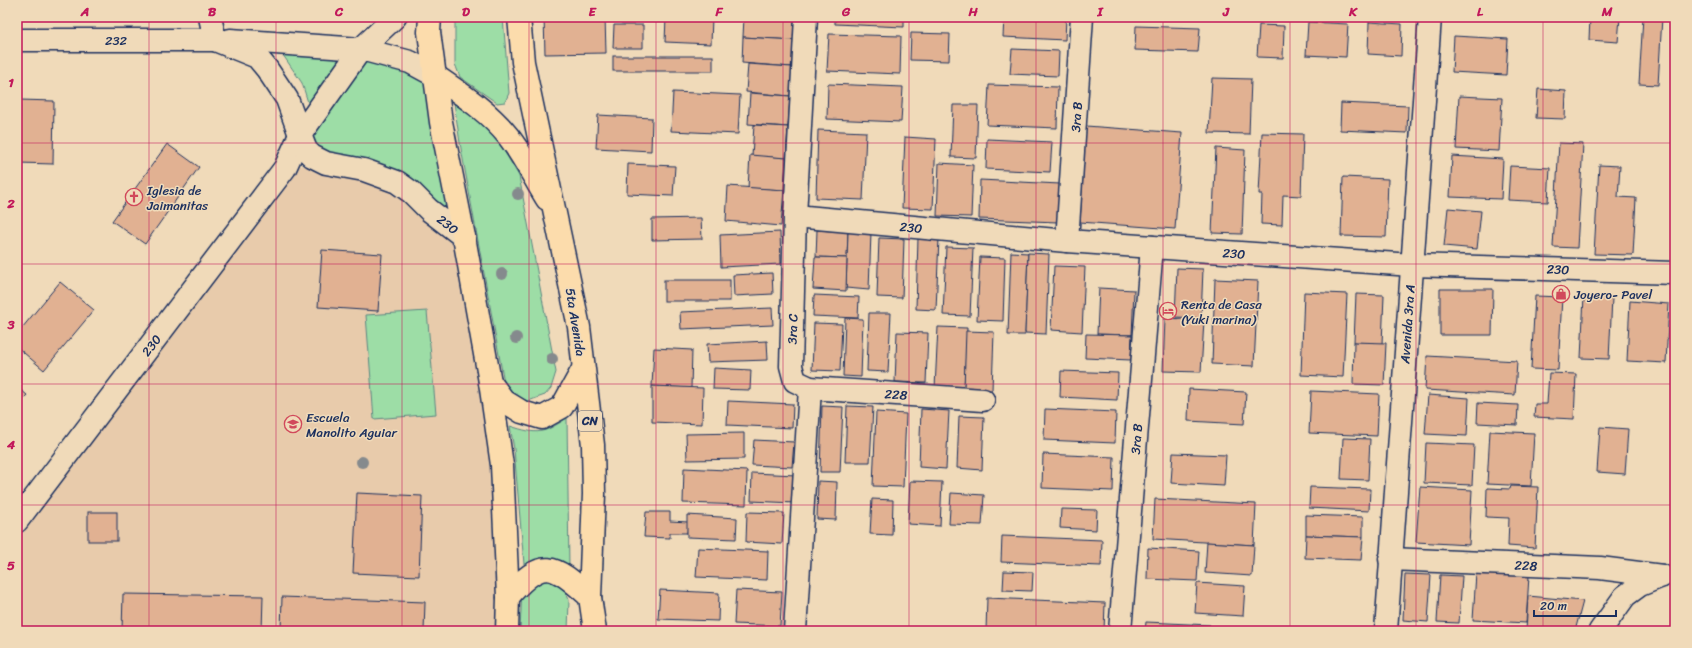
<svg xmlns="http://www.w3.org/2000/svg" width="1692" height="648" font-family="Sriracha,sans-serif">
<rect width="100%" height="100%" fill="#f0dab9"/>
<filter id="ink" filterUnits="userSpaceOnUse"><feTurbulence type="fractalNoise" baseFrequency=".025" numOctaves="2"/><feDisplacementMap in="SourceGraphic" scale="8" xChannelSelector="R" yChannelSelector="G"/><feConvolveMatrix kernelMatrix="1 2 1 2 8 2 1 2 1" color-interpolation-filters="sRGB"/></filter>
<g filter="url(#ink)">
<polygon fill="#e8cbab" points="326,163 364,170 464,237 490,382 507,631 17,631 17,521 285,168"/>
<g fill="#9ddda6" stroke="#5c8682">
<polygon points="455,17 503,17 509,93 505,102 497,103 460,77 455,64"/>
<polygon points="361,49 434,75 464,237 397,182 326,163 300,135"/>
<polygon points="283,55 346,55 310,109 302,83"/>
<polygon points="453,96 497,139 519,176 556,372 551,388 545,395 528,401 512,396 504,382 460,143"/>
<polygon points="427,311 436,414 374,419 366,315"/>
<path d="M567,418L569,568L545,559L524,564L514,449L510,426C538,435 543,434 567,418Z"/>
<polygon points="551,578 563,585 569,600 568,631 520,631 522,590 541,579"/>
</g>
<g fill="#e1b192" stroke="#1b2f5e">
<polygon points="544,17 605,17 606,53 545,54"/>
<polygon points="666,17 712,17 711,44 665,42"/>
<polygon points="744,17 795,17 794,40 743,37"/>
<polygon points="835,17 904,17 904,27 835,24"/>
<polygon points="1004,17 1066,17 1065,40 1003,37"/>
<polygon points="1590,17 1620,17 1618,42 1589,40"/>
<polygon points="1643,17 1662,17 1658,85 1639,84"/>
<polygon points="1308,22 1348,24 1346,57 1306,55"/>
<polygon points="1369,22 1402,24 1401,56 1368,54"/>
<polygon points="614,25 643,25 643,48 613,48"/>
<polygon points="1259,25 1284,26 1283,58 1257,57"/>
<polygon points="1136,26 1200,28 1198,52 1135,50"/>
<polygon points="911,33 950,34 949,61 910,60"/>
<polygon points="829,34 901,36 900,74 827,71"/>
<polygon points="1454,36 1508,39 1506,75 1452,72"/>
<polygon points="743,37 794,40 792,67 742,63"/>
<polygon points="1012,49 1059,51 1058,76 1010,74"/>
<rect x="613" y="56" width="100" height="15"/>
<polygon points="748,64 792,67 790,96 746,92"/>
<polygon points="1212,78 1251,79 1249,134 1209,133"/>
<polygon points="828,84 903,87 901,122 827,119"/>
<polygon points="989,85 1058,87 1057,128 987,125"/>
<polygon points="1538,89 1566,91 1565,119 1536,118"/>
<polygon points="673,92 740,95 738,134 671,131"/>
<polygon points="750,93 790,96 788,127 748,124"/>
<polygon points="1459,96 1502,98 1499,151 1456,149"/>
<polygon points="20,100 54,101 53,164 19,163"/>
<polygon points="1341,103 1408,106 1407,133 1340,130"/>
<polygon points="953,105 978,105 976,158 951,157"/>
<polygon points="598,115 652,118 651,151 596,148"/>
<polygon points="754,125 788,127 786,158 752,156"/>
<polygon points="1086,126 1182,133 1175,229 1080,222"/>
<polygon points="818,130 866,132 863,200 816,198"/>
<polygon points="1262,133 1303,134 1301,196 1283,195 1282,225 1261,224 1262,194 1259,194"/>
<polygon points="905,137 936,139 933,209 902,208"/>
<polygon points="987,139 1052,142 1050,172 986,169"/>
<polygon points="1559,143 1583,144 1577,248 1553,247"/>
<polygon points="167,144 199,167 145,244 112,221"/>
<polygon points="1216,148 1245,150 1242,234 1212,233"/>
<polygon points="750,155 786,158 784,190 748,188"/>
<polygon points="1452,156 1503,159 1501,199 1450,197"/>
<polygon points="939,163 973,165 971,217 937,216"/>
<polygon points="628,164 675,166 673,196 627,194"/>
<polygon points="1599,165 1620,166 1618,197 1636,198 1633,255 1594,254"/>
<polygon points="1510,166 1550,168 1548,202 1508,200"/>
<polygon points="1343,177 1388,179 1386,237 1341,236"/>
<polygon points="980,180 1060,184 1058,222 979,219"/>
<polygon points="728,186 784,190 781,226 726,221"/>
<polygon points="1448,208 1481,211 1477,249 1444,246"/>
<polygon points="701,218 702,239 652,240 652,219"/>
<polygon points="817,230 848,232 847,258 816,257"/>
<polygon points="780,232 781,264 721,267 720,235"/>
<polygon points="848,232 871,232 869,290 846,288"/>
<polygon points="879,238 904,239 902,298 877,297"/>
<polygon points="918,238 939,238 936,310 916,309"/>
<polygon points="946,247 973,248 970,316 943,315"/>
<polygon points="322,250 382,254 378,311 318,307"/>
<polygon points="1011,252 1028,253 1025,335 1008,335"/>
<polygon points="1028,253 1049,254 1046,334 1025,333"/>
<polygon points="815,257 847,258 846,291 813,289"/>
<polygon points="980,257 1005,258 1003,321 977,320"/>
<polygon points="1054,266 1085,267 1082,332 1051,330"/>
<polygon points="1177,268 1203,269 1201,318 1175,317"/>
<polygon points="772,273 773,294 734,296 733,275"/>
<polygon points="1215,279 1258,281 1254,366 1212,364"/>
<rect x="664" y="280" width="66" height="21"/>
<polygon points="60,282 94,310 44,370 17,347 17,334"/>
<polygon points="1099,288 1134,290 1132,335 1097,334"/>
<polygon points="1440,289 1493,289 1492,335 1440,335"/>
<polygon points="1304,292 1347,294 1343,377 1301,375"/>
<polygon points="1356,294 1384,295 1382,344 1354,342"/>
<polygon points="814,295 859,297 858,318 813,316"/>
<polygon points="1535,296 1562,297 1558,370 1531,369"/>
<polygon points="1584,296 1612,298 1609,359 1581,358"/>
<polygon points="1630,301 1669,304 1666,363 1627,361"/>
<polygon points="772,308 773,325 681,329 680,312"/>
<polygon points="869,313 891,313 888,372 867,371"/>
<polygon points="845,318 863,319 861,377 843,376"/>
<polygon points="1165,318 1204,320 1201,372 1163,371"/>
<polygon points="814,323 842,324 840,371 812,370"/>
<polygon points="938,327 967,328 964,389 935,388"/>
<polygon points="966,331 994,332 992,390 964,389"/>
<polygon points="897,332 928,333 926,383 895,382"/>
<polygon points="1086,334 1132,335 1131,360 1085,358"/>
<polygon points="767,341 768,360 708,362 707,344"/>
<polygon points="1354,342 1386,343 1384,385 1353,384"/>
<polygon points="654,348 692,350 691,388 652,386"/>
<polygon points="1427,356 1517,361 1515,395 1425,390"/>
<polygon points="714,368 751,370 750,390 713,389"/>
<polygon points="1061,371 1118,373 1117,400 1060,397"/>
<polygon points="1549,373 1576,374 1574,419 1534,417 1535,404 1547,404"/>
<polygon points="652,386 703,388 702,424 652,422"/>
<polygon points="17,387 27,395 17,406"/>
<polygon points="1189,389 1246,392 1244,424 1188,421"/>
<polygon points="1311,391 1379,394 1377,436 1309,433"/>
<polygon points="1428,395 1469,398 1467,436 1425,434"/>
<polygon points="728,401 793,404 792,428 727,425"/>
<polygon points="1478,403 1518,405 1517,425 1477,423"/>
<polygon points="822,406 843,407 840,472 820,472"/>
<polygon points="847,406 873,407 870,462 845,462"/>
<polygon points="921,409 949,411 946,469 919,467"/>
<polygon points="1045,409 1116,412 1115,443 1044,440"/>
<polygon points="876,412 906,414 903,487 873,486"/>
<polygon points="959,416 984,417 982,470 957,468"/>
<polygon points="1600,427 1628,429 1625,474 1597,472"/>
<polygon points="1490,431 1534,433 1531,486 1487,484"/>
<polygon points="744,433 744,459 687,460 686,434"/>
<polygon points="1343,438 1370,439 1368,480 1341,479"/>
<polygon points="754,440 794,442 792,467 752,465"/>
<polygon points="1426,443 1474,445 1472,485 1424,483"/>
<polygon points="1173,453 1226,455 1224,486 1171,483"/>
<polygon points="1043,454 1114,457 1113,491 1042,488"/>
<polygon points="684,468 747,471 746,505 683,503"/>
<polygon points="752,473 796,475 795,503 751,501"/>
<polygon points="818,481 837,482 836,520 817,519"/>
<polygon points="910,481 942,482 940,526 908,524"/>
<polygon points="1511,486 1538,487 1535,548 1508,546 1509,518 1486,517 1487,488 1510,489"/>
<polygon points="1310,487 1370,489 1369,511 1309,508"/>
<polygon points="1420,487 1472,490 1469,545 1416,542"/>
<polygon points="357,493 422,496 419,576 353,573"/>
<polygon points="951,493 984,495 982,525 949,524"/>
<polygon points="872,499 893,500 892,535 870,534"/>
<polygon points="1155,499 1256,504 1254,545 1153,539"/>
<polygon points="1675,505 1675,553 1672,553"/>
<polygon points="1061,509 1097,510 1096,530 1060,528"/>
<rect x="88" y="512" width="29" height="29"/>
<polygon points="646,512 670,512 670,521 688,522 687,533 670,533 670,538 644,537"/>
<polygon points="747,512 784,513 782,544 746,542"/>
<polygon points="687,515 737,518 736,539 687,537"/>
<polygon points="1306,515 1363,517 1363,537 1306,535"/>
<polygon points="1306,535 1363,537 1361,560 1305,558"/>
<polygon points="1002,536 1102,540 1101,566 1001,562"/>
<polygon points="1207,542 1254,545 1252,576 1205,573"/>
<polygon points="698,548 768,551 767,580 696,577"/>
<polygon points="1148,548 1199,551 1197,581 1147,579"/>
<polygon points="1004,571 1033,572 1032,591 1003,590"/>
<polygon points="1476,573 1529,576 1526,623 1473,620"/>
<polygon points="1405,574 1431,575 1428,622 1403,620"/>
<polygon points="1440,575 1462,576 1459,623 1437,622"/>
<polygon points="1197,583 1245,586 1243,616 1195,613"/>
<polygon points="660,590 719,593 718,621 658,619"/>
<polygon points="736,590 782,592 780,626 734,624"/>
<polygon points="123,594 263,596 262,631 122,631"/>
<polygon points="1528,596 1583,601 1575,631 1526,631"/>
<polygon points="282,597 425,602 424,631 281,631"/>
<polygon points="987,598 1105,603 1104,631 986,631"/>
<polygon points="1146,622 1210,625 1210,631 1145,631"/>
<polygon points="1423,628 1460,630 1460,631 1423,631"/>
</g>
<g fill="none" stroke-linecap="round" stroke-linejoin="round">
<defs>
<g id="street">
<polyline points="17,40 215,40"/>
<polyline points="795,216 1067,241 1412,265 1675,273"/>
<polyline points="1067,241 1082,17"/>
<polyline points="810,388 983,400"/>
<polyline points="17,521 285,168 300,135 361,49"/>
<polyline points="1390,559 1600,568 1662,576"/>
<polyline points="795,631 810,388 795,381 791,366 795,216 806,17"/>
<polyline points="1120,631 1152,247"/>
<polyline points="1386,631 1430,17"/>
<polyline points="1600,631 1625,596 1640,585 1662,576"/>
</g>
<g id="secondary">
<polyline points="210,17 215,40"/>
<polyline points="215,40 257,57 267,69 287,99 300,135 306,150 312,156 326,163 364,170 397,182 411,192 429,210 464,237"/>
<polyline points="230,40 361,49 410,62 434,75"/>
<polyline points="361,49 395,17"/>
</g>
<g id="highway">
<polyline points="430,17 429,32 441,122 464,237 490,382 502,465 508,597 507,631"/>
<polyline points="519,17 523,62 579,327 593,445 594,494 590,597 595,631"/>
<path d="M434,75C460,93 488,111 508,136C523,155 534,178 547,199"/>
<polyline points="490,382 504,401 522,412 542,418 562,407 583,369"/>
<path d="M508,597C543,556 553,564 590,597"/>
</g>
</defs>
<use href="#street" stroke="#1b2f5e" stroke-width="25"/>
<use href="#secondary" stroke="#1b2f5e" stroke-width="25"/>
<use href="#highway" stroke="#1b2f5e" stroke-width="25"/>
<use href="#street" stroke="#f0dab9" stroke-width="22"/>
<use href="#secondary" stroke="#f0dab9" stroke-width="22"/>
<use href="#highway" stroke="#fcdcac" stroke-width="22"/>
</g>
<g fill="#858a8d">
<circle cx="518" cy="194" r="6"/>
<circle cx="502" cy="274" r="6"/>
<circle cx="516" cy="338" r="6"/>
<circle cx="552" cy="359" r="6"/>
<circle cx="362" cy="462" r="6"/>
</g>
</g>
<path fill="none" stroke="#c2185b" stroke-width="1" stroke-opacity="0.55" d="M149,17V631M276,17V631M402,17V631M529,17V631M656,17V631M783,17V631M909,17V631M1036,17V631M1163,17V631M1290,17V631M1416,17V631M1543,17V631M17,143H1675M17,264H1675M17,384H1675M17,505H1675"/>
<defs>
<symbol id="church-ring" viewBox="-11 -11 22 22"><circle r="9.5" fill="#f0dab9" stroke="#d1495b" stroke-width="1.5"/><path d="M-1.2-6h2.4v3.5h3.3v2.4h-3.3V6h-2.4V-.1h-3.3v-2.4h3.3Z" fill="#d1495b"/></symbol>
<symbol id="shop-ring" viewBox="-11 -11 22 22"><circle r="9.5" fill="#f0dab9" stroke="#d1495b" stroke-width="1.5"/><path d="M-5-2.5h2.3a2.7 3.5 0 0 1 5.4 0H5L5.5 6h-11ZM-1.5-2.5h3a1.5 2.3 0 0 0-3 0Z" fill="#d1495b"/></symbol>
<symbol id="hotel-ring" viewBox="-11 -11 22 22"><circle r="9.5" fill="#f0dab9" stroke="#d1495b" stroke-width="1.5"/><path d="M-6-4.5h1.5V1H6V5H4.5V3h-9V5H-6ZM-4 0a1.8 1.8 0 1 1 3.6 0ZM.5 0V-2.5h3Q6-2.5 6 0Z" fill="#d1495b"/></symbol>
<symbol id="school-ring" viewBox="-11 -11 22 22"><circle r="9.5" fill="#f0dab9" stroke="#d1495b" stroke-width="1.5"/><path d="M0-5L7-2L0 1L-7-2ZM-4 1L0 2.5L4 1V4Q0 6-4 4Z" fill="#d1495b"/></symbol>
</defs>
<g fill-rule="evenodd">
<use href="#church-ring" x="124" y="187" width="20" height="20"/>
<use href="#shop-ring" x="1551" y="284" width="20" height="20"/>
<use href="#hotel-ring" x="1158" y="301" width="20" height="20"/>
<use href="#school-ring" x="283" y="414" width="20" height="20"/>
</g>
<g text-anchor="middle" stroke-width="3" stroke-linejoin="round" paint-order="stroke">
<rect fill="#f0dab9" stroke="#5b6279" stroke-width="1" x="578" y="411" width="24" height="20" rx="3"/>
<g font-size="12" font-weight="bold" fill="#1b2f5e">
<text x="590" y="425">CN</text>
</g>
<g font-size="13" fill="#1b2f5e" stroke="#f0dab9">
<text x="116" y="45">232</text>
<text transform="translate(1076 117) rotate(-86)" y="5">3ra B</text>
<text transform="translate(448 224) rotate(38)" y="5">230</text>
<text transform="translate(911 227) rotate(5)" y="5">230</text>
<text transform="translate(1234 253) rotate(4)" y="5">230</text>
<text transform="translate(1558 269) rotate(2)" y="5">230</text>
<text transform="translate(576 322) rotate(81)" y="5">5ta Avenida</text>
<text transform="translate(1407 324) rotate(-86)" y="5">Avenida 3ra A</text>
<text transform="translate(792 329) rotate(-88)" y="5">3ra C</text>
<text transform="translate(151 345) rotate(-53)" y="5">230</text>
<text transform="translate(896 394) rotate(4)" y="5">228</text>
<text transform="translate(1136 439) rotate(-85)" y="5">3ra B</text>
<text transform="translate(1526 565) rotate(3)" y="5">228</text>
</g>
<g font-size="13" fill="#1b2f5e" stroke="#f0dab9" text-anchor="start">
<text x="147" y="195">Iglesia de<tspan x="147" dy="15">Jaimanitas</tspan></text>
<text x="1574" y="299">Joyero- Pavel</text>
<text x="1181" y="309">Renta de Casa<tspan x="1181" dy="15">(Yuki marina)</tspan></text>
<text x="306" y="422">Escuela<tspan x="306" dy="15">Manolito Aguiar</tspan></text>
</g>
</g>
<rect width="1692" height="648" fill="none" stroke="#f0dab9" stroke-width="44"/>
<path d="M1534 610v6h82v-6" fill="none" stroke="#1b2f5e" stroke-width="2"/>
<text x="1540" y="610" font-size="12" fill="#1b2f5e" stroke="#f0dab9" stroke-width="3" paint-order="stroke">20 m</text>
<rect x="22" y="22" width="1648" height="604" fill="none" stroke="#c2185b" stroke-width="1.5"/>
<g font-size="13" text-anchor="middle" font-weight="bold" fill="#c2185b">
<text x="85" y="16">A</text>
<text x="212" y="16">B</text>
<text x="339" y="16">C</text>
<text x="466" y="16">D</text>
<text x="592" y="16">E</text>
<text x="719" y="16">F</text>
<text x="846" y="16">G</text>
<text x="973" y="16">H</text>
<text x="1100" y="16">I</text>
<text x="1226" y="16">J</text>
<text x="1353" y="16">K</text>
<text x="1480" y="16">L</text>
<text x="1607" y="16">M</text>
<text x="11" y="87">1</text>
<text x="11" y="208">2</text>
<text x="11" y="329">3</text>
<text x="11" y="449">4</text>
<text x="11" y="570">5</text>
</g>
</svg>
